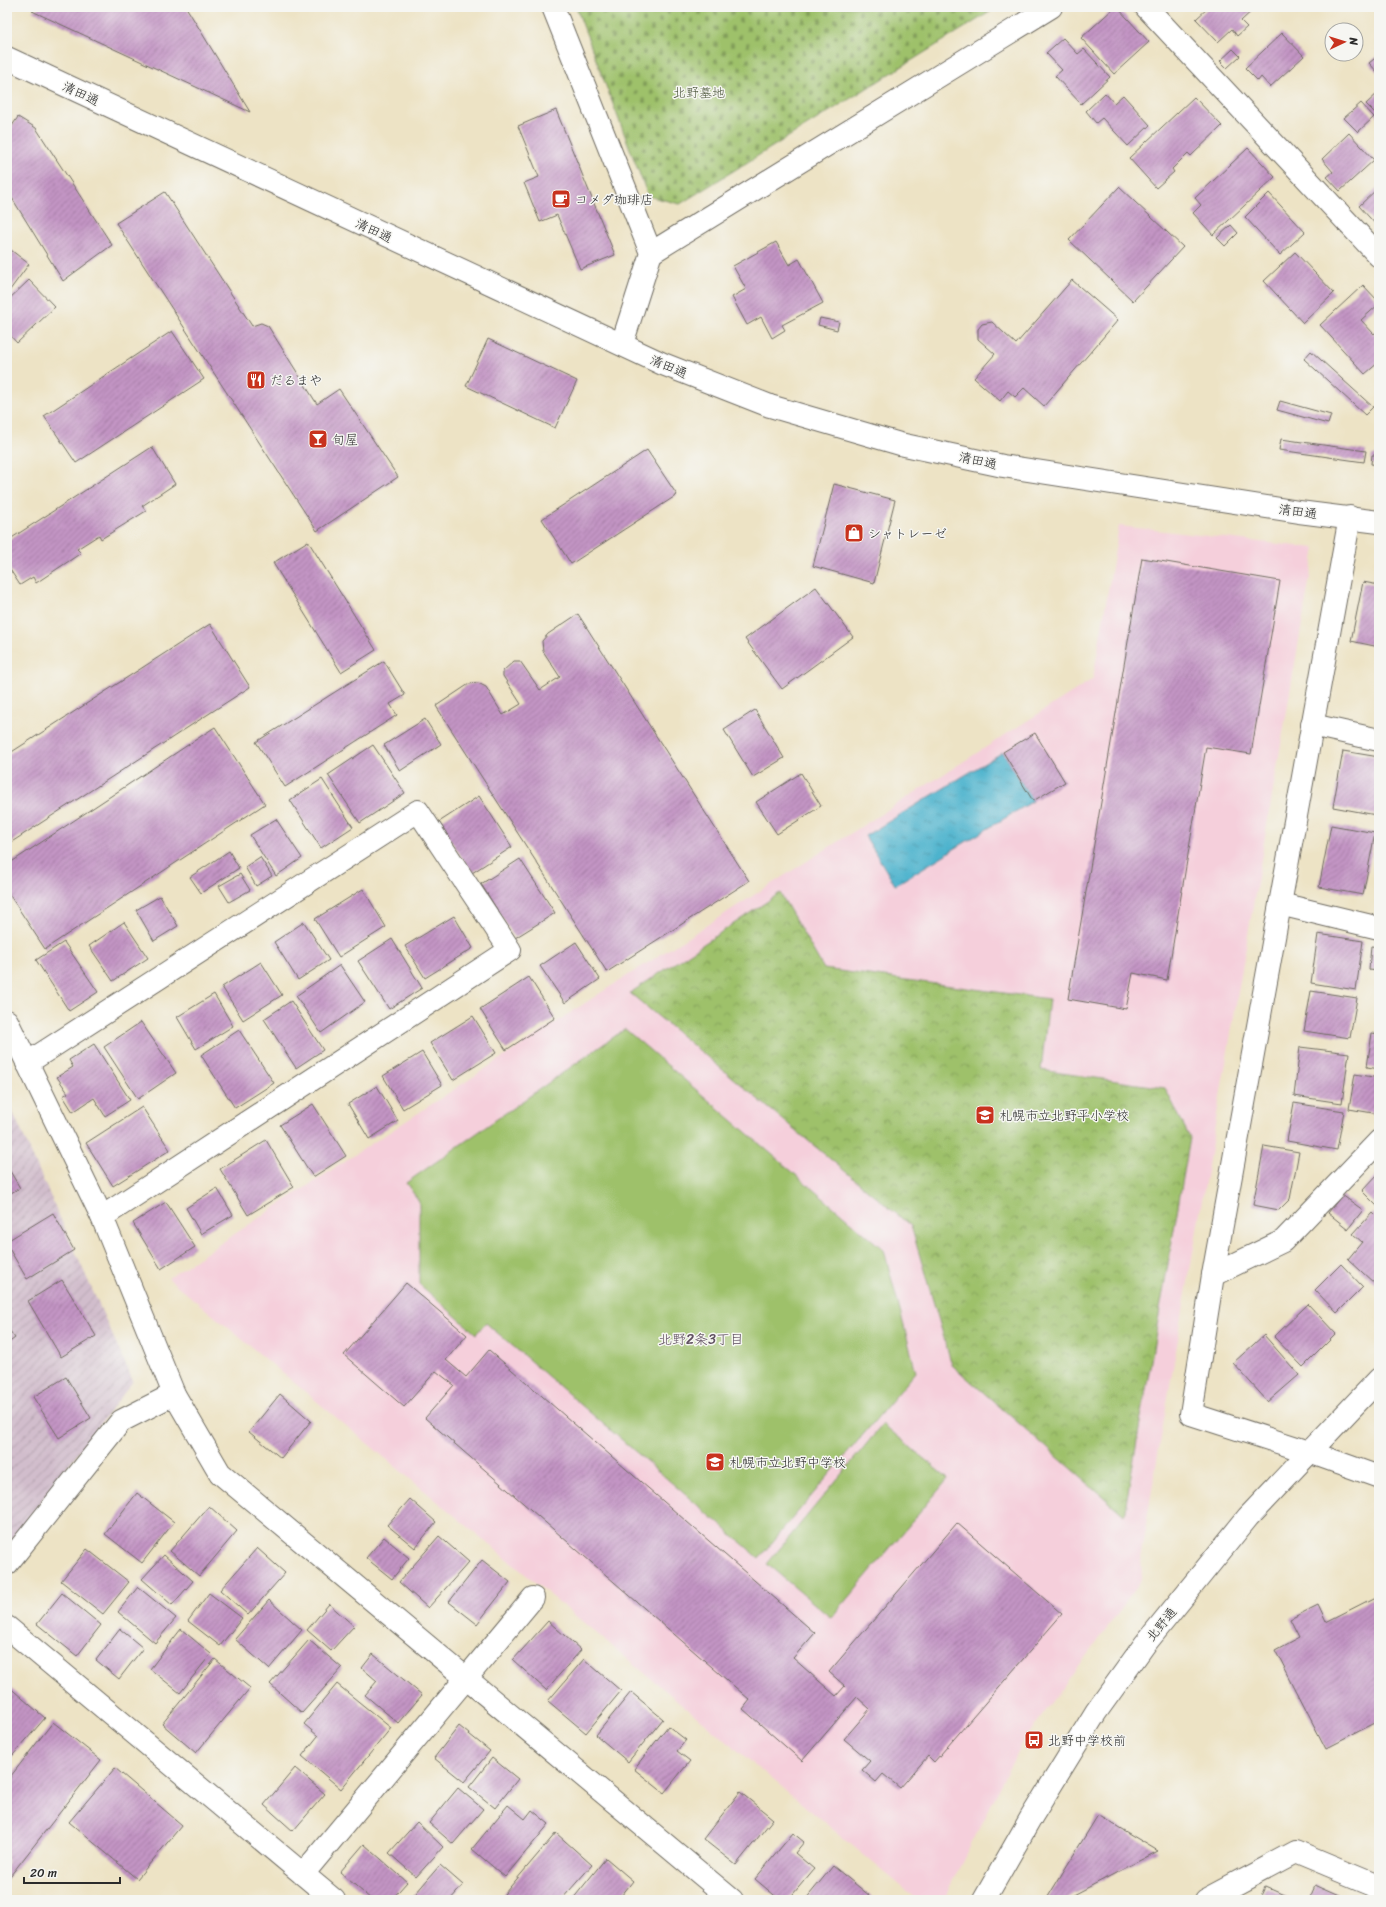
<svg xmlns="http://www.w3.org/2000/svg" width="1386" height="1907" font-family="Sriracha,'Klee One',sans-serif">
<defs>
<pattern id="industrial-furrows" width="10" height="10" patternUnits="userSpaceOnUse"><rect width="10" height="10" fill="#d1bdcc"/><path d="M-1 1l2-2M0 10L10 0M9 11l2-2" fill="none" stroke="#aa9aa6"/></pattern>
<pattern id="cemetery-stones" width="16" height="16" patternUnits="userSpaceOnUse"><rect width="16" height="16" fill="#9ec16b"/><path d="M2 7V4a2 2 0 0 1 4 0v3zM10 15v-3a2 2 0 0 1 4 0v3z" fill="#819d58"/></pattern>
<pattern id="park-crowns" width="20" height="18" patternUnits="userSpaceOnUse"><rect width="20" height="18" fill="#9ec16b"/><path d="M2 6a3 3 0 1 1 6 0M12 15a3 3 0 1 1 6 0" fill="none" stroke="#819d58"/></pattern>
<pattern id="water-ripples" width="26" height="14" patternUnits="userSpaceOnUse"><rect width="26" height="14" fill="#4eb3cd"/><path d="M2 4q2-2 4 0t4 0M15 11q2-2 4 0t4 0" fill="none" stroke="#4192a7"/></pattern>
<pattern id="building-hatch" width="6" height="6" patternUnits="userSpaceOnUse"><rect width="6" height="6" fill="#c394c4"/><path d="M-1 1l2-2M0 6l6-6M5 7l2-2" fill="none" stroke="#9f799f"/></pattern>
</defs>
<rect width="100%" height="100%" fill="#f6f6f2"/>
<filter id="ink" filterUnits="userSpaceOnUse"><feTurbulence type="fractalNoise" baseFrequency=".025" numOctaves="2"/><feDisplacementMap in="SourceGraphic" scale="8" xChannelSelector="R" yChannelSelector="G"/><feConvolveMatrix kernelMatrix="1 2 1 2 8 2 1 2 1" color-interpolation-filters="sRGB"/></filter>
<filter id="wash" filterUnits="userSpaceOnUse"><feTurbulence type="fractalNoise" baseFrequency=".012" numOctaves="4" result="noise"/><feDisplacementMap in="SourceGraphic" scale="16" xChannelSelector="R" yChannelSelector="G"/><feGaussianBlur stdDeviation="0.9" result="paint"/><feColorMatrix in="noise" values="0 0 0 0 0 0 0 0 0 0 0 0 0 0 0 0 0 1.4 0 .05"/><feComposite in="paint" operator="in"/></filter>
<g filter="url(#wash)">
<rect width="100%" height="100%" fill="#ede3c5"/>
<polygon fill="#f5cfdb" points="1119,526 1315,548 1141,1553 1142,1580 1023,1742 943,1900 918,1900 168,1278 605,990 1093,679"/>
<polygon fill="url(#industrial-furrows)" points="7,1099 133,1381 7,1546"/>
<g fill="#9ec16b" stroke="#64764b">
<polygon points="625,1029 884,1250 916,1372 759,1558 486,1323 476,1334 419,1284 419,1201 406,1183"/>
<polygon points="883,1424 948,1479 831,1618 767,1564"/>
</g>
<polygon fill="url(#cemetery-stones)" stroke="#64764b" points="576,7 998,7 680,204 648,196"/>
<polygon fill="url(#park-crowns)" stroke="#64764b" points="780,893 824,969 1049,999 1041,1070 1165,1088 1190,1138 1124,1515 952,1365 911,1226 630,993"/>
<polygon fill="url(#water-ripples)" stroke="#3c6f7c" points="1003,752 1033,801 895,885 865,836"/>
<g id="blocks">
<g fill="url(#building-hatch)">
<polygon points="40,7 186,7 250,112 32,11"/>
<polygon points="1115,7 1117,7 1149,42 1114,74 1081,38"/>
<polygon points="1209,7 1256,7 1241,21 1247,27 1237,36 1232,29 1218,42 1196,19"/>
<polygon points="1282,33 1304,56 1270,87 1261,77 1258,81 1245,68"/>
<polygon points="1063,38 1078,54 1084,49 1110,77 1081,104 1055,76 1062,70 1046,53"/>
<polygon points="1233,49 1240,56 1227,68 1220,61"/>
<polygon points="1379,55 1379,74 1369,63"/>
<polygon points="1379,92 1379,117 1366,104"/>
<polygon points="1105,93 1114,103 1123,95 1150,125 1128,146 1102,118 1096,123 1086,111"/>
<polygon points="1194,97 1222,126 1191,156 1188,153 1172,169 1174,172 1156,188 1129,158"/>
<polygon points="1361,103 1374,117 1358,132 1344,118"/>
<polygon points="556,110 615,255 580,269 557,215 540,222 524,183 539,177 518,126"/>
<polygon points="18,117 36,128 112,245 63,281 12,198 7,194 7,133"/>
<polygon points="1349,133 1374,160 1340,191 1327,177 1333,172 1322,159"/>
<polygon points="1248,148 1275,177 1213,235 1193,213 1201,205 1195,198"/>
<polygon points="1119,187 1183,247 1133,301 1069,240"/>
<polygon points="1379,187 1379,228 1359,206"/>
<polygon points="165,192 252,326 261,323 268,326 317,404 339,389 398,477 317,531 116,223"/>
<polygon points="1269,193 1305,232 1280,255 1245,217"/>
<polygon points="1231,225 1238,233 1225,246 1217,238"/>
<polygon points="776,242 789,265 799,259 823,303 782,325 785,330 772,338 761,317 747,325 732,297 746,289 733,266"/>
<polygon points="7,247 29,264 7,294"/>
<polygon points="1295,252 1334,293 1303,323 1264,281"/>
<polygon points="29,280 55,307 17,343 7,332 7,301"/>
<polygon points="1072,280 1118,320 1044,406 1024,388 1015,397 1008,391 1000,401 974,378 995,354 978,339 978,329 982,324 992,322 1016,344"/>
<polygon points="1363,285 1379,302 1379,304 1361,320 1374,334 1379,329 1379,362 1365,374 1320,325"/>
<polygon points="820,318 839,322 837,330 818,325"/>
<polygon points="172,331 204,379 76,463 44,416"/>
<polygon points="488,339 577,381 555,428 466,386"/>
<polygon points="1311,351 1373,407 1365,415 1304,359"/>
<polygon points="1280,401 1331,415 1328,424 1277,410"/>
<polygon points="1281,439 1366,451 1364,462 1279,450"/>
<polygon points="152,447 175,484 142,506 146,511 101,539 99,535 77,549 81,553 36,583 33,577 20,585 7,565 7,541"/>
<polygon points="647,450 677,495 571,564 542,519"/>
<polygon points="1372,455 1379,455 1379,465 1371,464"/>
<polygon points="834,484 895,500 874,583 813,566"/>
<polygon points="308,541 376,650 341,672 273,563"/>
<polygon points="1142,558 1280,581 1251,754 1206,747 1167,980 1133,973 1126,1009 1068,999"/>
<polygon points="1363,582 1379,585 1379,647 1351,641"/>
<polygon points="816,587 853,637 782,689 745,639"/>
<polygon points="578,614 749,881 607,972 436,706 469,684 478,683 486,687 503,715 521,704 503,676 503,671 514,661 520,661 540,690 560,677 543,651 542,641 548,634"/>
<polygon points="210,624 250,687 7,845 7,755"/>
<polygon points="384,661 405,695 390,704 397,715 285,787 256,742"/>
<polygon points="755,710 784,758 753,777 724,730"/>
<polygon points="425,719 441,744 400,771 384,745"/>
<polygon points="215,727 265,804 45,949 7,891 7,865"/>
<polygon points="1035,733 1065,782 1033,801 1003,752"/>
<polygon points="373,745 405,793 360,823 328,775"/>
<polygon points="1343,751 1379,757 1379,801 1376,815 1333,807"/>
<polygon points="801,773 821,806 777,834 756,802"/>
<polygon points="322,779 353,827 321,848 290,800"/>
<polygon points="479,796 512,847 472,873 439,822"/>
<polygon points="276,819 302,858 276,876 250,835"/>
<polygon points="1331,825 1375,833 1363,895 1319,887"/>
<polygon points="229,851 239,868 201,893 190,877"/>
<polygon points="260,857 272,876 256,886 245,867"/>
<polygon points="520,859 555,913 515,938 481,884"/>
<polygon points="240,874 250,890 229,902 219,886"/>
<polygon points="363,889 386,927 339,957 315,919"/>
<polygon points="160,896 178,926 154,941 136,910"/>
<polygon points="454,916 473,948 425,978 405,946"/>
<polygon points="124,922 148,958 113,981 89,946"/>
<polygon points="304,922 329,960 298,980 274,942"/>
<polygon points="1318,934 1363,941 1356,990 1311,983"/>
<polygon points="392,939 422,988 389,1009 358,961"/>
<polygon points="64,942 98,992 69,1011 36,960"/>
<polygon points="576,942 600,979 565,1003 540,966"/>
<polygon points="1371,946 1379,947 1379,971 1369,970"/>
<polygon points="261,962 282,995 243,1020 222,987"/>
<polygon points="340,965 365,1002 321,1033 296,996"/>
<polygon points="529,977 555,1018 506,1050 480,1009"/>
<polygon points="1311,991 1357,998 1350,1038 1304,1031"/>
<polygon points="214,994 233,1026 196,1049 177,1017"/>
<polygon points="291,1001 323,1050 296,1068 264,1019"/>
<polygon points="473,1016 496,1053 453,1080 430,1043"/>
<polygon points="141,1022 176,1073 138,1099 104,1047"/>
<polygon points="239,1030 274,1083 235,1108 201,1055"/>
<polygon points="1372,1033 1379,1034 1379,1069 1367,1067"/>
<polygon points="94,1044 130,1100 105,1116 94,1098 73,1112 63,1096 68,1093 57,1077 73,1067 69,1060"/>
<polygon points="1300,1047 1349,1053 1342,1103 1294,1096"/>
<polygon points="422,1052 442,1085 403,1109 383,1076"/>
<polygon points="1355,1074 1379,1078 1379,1114 1349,1109"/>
<polygon points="377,1086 398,1121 369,1139 348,1104"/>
<polygon points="1294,1103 1344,1111 1337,1150 1287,1141"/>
<polygon points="313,1104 346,1156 313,1177 280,1125"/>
<polygon points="142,1107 170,1150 113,1186 86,1143"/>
<polygon points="266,1140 294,1187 248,1215 220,1169"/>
<polygon points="1264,1146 1299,1152 1290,1199 1279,1210 1253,1205"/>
<polygon points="7,1166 20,1188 7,1195"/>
<polygon points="1379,1173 1379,1208 1362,1191"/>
<polygon points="217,1188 233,1215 201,1234 186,1208"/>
<polygon points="1342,1195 1363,1210 1348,1229 1328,1213"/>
<polygon points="166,1202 195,1247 161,1269 133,1223"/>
<polygon points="53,1213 74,1250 27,1279 7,1245 7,1241"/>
<polygon points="1372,1213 1379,1220 1379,1279 1375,1284 1348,1259 1362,1242 1353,1234"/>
<polygon points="1341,1264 1363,1287 1337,1313 1315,1290"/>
<polygon points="62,1280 96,1336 61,1357 28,1301"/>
<polygon points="406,1283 467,1335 446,1360 466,1377 489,1350 815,1633 793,1658 836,1696 845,1686 829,1672 957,1523 1062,1614 934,1762 928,1756 900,1788 883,1774 876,1782 862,1770 870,1761 844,1739 870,1709 857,1697 802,1761 743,1709 750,1700 425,1418 454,1385 436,1371 404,1407 344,1355"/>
<polygon points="1308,1304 1336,1334 1303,1367 1274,1337"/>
<polygon points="7,1327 15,1338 7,1344"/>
<polygon points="1264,1335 1299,1375 1268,1402 1233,1363"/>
<polygon points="66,1377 91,1418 59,1438 33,1397"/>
<polygon points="280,1394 311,1421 281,1458 249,1432"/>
<polygon points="137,1493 174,1522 142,1563 105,1534"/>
<polygon points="410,1499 436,1522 415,1548 387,1525"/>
<polygon points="209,1506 237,1531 199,1576 170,1551"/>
<polygon points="439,1536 469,1562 428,1608 399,1582"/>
<polygon points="384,1537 409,1558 392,1579 366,1558"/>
<polygon points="257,1548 285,1573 248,1615 220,1590"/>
<polygon points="87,1549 129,1582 103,1614 61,1581"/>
<polygon points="164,1555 193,1581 172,1605 142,1579"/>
<polygon points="482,1560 510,1582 477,1624 449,1602"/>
<polygon points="138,1587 176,1618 155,1643 118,1612"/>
<polygon points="62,1593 101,1625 77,1656 37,1624"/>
<polygon points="209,1593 242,1618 220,1646 188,1621"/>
<polygon points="1379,1595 1379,1722 1326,1749 1275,1650 1299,1637 1290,1619 1318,1605 1326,1622"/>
<polygon points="269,1600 302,1630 269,1669 235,1639"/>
<polygon points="329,1604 354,1626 331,1651 307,1630"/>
<polygon points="548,1621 581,1650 546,1690 513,1660"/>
<polygon points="120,1629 143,1648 119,1679 96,1660"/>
<polygon points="181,1629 211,1654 180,1693 150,1669"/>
<polygon points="309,1640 342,1668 302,1713 270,1684"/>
<polygon points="373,1654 422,1695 398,1723 365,1695 377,1681 362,1668"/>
<polygon points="215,1659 250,1688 196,1753 162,1724"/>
<polygon points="584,1659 621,1691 586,1733 548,1701"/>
<polygon points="337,1684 391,1728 341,1789 302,1756 318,1736 304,1724"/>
<polygon points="7,1685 45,1718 7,1762"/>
<polygon points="631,1692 663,1719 628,1762 596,1735"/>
<polygon points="53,1722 101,1760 7,1880 7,1781"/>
<polygon points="459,1726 490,1751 464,1782 434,1758"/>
<polygon points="668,1726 686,1740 677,1751 690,1761 664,1793 634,1769"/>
<polygon points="492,1758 518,1779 495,1808 469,1787"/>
<polygon points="115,1768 182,1825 137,1879 69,1822"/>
<polygon points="295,1768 325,1794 293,1831 264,1805"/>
<polygon points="458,1788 483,1809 453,1844 429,1823"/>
<polygon points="740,1792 773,1819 736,1865 703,1839"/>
<polygon points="508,1805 525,1819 532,1810 549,1824 505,1877 472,1849"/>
<polygon points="1098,1815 1158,1851 1064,1900 1046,1900"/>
<polygon points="417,1822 443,1847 416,1877 389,1853"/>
<polygon points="556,1833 592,1865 561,1900 499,1900"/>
<polygon points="793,1833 804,1842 795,1853 814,1869 788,1900 780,1900 755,1879"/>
<polygon points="364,1844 407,1882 391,1900 372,1900 340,1872"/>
<polygon points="606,1858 633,1881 618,1900 572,1900"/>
<polygon points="440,1865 463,1885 450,1900 410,1900"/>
<polygon points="833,1866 875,1900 805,1900"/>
<polygon points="1316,1884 1352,1900 1309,1900"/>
<polygon points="1266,1887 1293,1899 1292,1900 1260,1900"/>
</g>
</g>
</g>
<g filter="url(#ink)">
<use href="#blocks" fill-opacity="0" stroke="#6f6b61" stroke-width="1"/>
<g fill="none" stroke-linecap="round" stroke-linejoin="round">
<defs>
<g id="minor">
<polyline points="553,7 651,253 622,344"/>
<polyline points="1146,7 1379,256"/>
<polyline points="651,253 1051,7"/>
<polyline points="1350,517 1213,1275 1191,1414 1309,1452 1379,1477"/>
<polyline points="1312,725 1379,740"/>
<polyline points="1280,904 1379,928"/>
<polyline points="7,1021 102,1217 174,1394 220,1473 732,1900"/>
<polyline points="27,1063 418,811 510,950 102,1217"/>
<polyline points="1213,1275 1283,1241 1379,1141"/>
<polyline points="7,1564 121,1421 174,1394"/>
<polyline points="7,1627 334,1900"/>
<polyline points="303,1874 533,1598"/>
<polyline points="1205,1900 1295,1852 1379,1887"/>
</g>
<g id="tertiary">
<polyline points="7,58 663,364 770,406 900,444 1003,466 1299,512 1379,522"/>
<polyline points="984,1900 1032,1816 1096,1712 1145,1644 1248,1517 1379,1379"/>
</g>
</defs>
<use href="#minor" stroke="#6f6b61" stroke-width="24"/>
<use href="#tertiary" stroke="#6f6b61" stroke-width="24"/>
<use href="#minor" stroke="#fff" stroke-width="22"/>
<use href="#tertiary" stroke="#fff" stroke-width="22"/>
</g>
</g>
<defs>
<symbol id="cafe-square" viewBox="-11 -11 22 22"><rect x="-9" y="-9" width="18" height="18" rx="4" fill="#c8321e" stroke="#f6f6f2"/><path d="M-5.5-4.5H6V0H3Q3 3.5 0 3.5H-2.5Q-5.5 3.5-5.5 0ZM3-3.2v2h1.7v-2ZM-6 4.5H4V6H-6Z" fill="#fff"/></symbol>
<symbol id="restaurant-square" viewBox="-11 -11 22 22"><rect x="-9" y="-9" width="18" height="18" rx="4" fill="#c8321e" stroke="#f6f6f2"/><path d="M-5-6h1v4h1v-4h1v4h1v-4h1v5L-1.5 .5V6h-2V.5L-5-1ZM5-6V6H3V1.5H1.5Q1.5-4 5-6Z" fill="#fff"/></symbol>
<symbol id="bar-square" viewBox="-11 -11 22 22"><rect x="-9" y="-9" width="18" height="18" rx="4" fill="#c8321e" stroke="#f6f6f2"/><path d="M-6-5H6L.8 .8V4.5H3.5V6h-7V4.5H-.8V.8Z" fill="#fff"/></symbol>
<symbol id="shop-square" viewBox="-11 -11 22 22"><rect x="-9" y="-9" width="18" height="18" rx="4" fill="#c8321e" stroke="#f6f6f2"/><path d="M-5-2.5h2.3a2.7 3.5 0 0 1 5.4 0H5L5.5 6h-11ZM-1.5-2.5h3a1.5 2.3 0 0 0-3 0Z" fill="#fff"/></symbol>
<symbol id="school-square" viewBox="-11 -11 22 22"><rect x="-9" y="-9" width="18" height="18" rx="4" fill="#c8321e" stroke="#f6f6f2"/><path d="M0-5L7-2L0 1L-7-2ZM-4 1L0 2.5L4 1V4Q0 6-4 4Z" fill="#fff"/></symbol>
<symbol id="bus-square" viewBox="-11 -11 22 22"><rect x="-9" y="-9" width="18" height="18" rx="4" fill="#c8321e" stroke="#f6f6f2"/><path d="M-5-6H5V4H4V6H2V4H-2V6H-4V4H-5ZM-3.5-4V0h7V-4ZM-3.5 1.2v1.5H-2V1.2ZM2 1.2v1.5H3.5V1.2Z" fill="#fff"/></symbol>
</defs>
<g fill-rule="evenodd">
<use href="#cafe-square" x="550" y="188" width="22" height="22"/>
<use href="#restaurant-square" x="245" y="369" width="22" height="22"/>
<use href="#bar-square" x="307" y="428" width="22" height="22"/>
<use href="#shop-square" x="843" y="522" width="22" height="22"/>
<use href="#school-square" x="974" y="1104" width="22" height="22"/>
<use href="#school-square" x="704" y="1451" width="22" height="22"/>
<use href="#bus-square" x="1023" y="1729" width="22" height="22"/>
</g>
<g text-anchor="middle" stroke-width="3" stroke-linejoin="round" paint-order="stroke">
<g font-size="13" fill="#4e583e" stroke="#f6f6f2">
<text x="699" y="97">北野墓地</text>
</g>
<g font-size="13" fill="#2b2b2b" stroke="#f6f6f2">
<text transform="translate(81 93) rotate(25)" y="5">清田通</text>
<text transform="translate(374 230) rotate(25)" y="5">清田通</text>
<text transform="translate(669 366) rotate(23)" y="5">清田通</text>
<text transform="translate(978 460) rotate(12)" y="5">清田通</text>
<text transform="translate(1298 511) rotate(8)" y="5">清田通</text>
<text transform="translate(1161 1624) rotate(-51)" y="5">北野通</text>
</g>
<g font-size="13" fill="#2b2b2b" stroke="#f6f6f2" text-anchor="start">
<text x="575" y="204">コメダ珈琲店</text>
<text x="270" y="385">だるまや</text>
<text x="332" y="444">旬屋</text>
<text x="868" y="538">シャトレーゼ</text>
<text x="999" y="1120">札幌市立北野平小学校</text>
<text x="729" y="1467">札幌市立北野中学校</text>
<text x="1048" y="1745">北野中学校前</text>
</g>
<g font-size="14" fill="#605061" stroke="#f6f6f2">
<text x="701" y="1344">北野2条3丁目</text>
</g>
</g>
<rect width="1386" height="1907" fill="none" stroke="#f6f6f2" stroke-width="24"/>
<g transform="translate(1344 42) rotate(86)"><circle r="19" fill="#f6f6f2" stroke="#a5a5a2"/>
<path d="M0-3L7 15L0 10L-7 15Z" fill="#c8321e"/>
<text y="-6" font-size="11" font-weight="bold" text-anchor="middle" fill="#2b2b2b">N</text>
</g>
<path d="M24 1877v6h96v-6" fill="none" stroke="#2b2b2b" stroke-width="2"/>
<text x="30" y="1877" font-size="12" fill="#2b2b2b" stroke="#f6f6f2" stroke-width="3" paint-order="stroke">20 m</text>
</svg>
